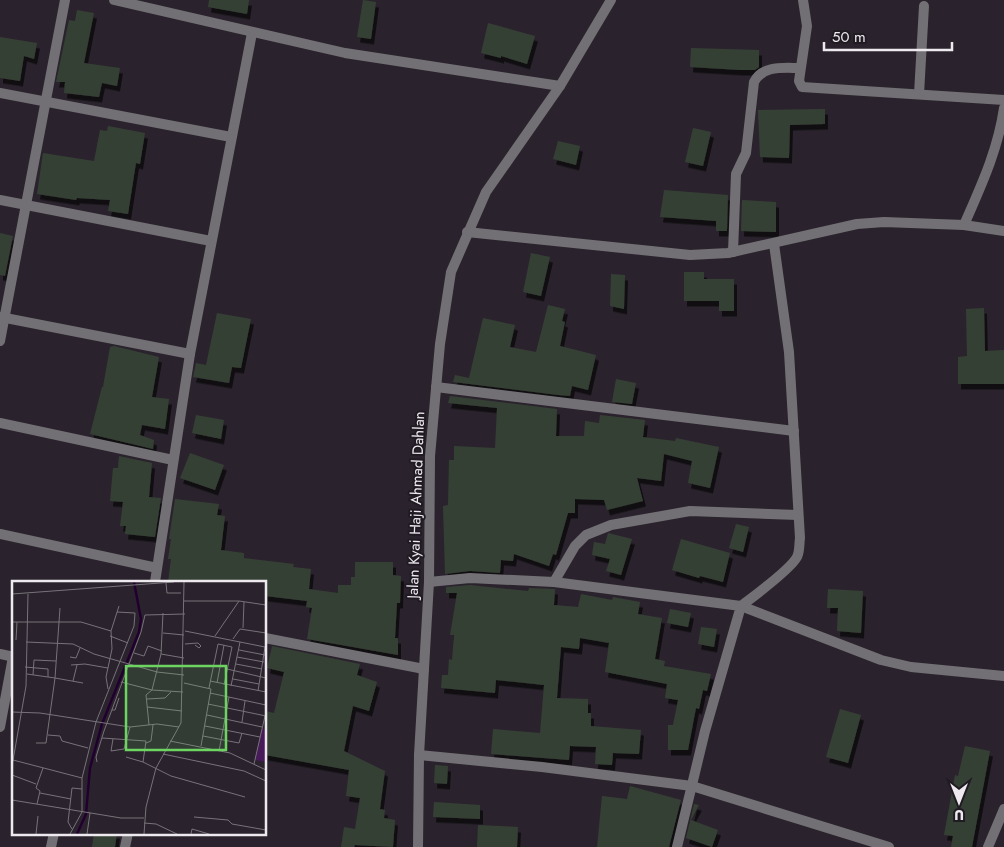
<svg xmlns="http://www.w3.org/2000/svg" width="1004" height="847" font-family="Jost,sans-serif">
<defs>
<filter id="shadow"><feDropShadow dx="3" dy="5.5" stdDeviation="0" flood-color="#0009"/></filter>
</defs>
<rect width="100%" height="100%" fill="#2a232d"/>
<g fill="#363f35" filter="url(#shadow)">
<polygon points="209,0 249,0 247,14 208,7"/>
<polygon points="363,0 376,2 371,39 357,37"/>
<polygon points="77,10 94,13 84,63 120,68 117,86 102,83 99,97 64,93 65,82 56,82 69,20 75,21"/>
<polygon points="488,23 535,36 527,64 501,56 501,58 481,53"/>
<polygon points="0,37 37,43 34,59 24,56 20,81 0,78"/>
<polygon points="691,48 759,50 759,67 755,70 740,70 690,67"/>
<polygon points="825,109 825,124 790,125 789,158 760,157 758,110"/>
<polygon points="108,126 145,133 140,164 136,163 128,214 108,211 110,200 77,198 76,200 37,194 43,153 94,161 100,130 107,131"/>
<polygon points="693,128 711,132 703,166 685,162"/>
<polygon points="558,141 580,146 576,165 553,159"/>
<polygon points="664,190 728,195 727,231 716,231 716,221 660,217"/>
<polygon points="742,200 776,202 776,232 741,231"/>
<polygon points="0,233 13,236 5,276 0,275"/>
<polygon points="531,253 550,257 541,296 523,292"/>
<polygon points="684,272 704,272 704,279 734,279 734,311 719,311 719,301 684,301"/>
<polygon points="611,274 625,275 624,309 610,306"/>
<polygon points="548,305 565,309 562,321 565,322 560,346 596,355 588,390 572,386 570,396 558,395 453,382 455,375 469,378 483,318 515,325 510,347 536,352"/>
<polygon points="984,308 985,351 1004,350 1004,384 958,384 958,357 967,356 966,309"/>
<polygon points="217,313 251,319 241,368 232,367 229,383 193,377 196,363 206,365"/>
<polygon points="114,346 159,357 152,397 169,399 165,429 142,425 140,435 154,440 153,449 90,434 102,387 103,387 110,347"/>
<polygon points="616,379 636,383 632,404 612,402"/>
<polygon points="450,396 557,409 556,436 584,436 585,421 599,423 600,415 645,420 643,437 675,441 676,438 719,447 710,488 688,483 692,461 664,454 661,481 637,478 643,501 607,510 604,500 575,499 575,513 568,513 556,555 553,554 549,566 514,554 513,561 501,560 500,573 470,571 445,574 443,506 448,505 449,460 454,460 454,446 495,448 497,408 448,403"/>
<polygon points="196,415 224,420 221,439 192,433"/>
<polygon points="190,453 224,465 215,490 180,478"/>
<polygon points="119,456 152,463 149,497 161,498 155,537 125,534 126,526 120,526 123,502 110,501 113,468 118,468"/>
<polygon points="175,499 219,504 217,515 225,516 221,550 244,553 244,558 294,564 293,567 311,569 309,589 338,593 338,585 351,585 351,577 355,577 355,562 393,562 393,575 401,576 400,603 397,603 395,638 398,638 398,655 307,639 312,608 306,607 307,601 265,596 265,582 168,582 171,559 168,559 171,539 169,539"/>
<polygon points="736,524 749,527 743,552 729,548"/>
<polygon points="608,533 632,539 621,575 606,571 610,559 592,555 594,542 605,544"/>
<polygon points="681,539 730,553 723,582 700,576 699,578 672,570"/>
<polygon points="470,585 528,591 529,588 555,589 554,605 578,607 581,594 612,600 613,597 640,602 638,614 662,618 655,659 665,661 664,666 711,674 707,691 703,690 699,709 696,708 688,750 668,750 668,725 673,725 678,700 665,698 667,684 605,672 609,643 580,638 579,649 561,647 557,698 588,699 588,713 591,713 591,726 641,730 639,754 613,753 612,765 595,764 596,747 570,746 569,760 491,754 493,729 540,733 544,685 496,680 495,693 441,688 442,675 448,675 449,659 452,660 454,635 450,635 457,593 446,593 446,587"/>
<polygon points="828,589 863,591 861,633 837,631 838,608 827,608"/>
<polygon points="670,609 691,613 688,627 667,623"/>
<polygon points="701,627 717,629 714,647 698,644"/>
<polygon points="272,646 360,664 357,675 377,682 369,711 353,706 344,751 385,771 380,809 385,810 384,818 395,820 393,847 355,845 354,847 341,847 344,827 355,829 360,798 346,796 349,770 265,755 265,711 274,713 284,672 267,668"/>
<polygon points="840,709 861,715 848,763 826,757"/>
<polygon points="965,746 990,751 972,847 951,847 953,836 944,835 955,775 958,776"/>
<polygon points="435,765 448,766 447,784 434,783"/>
<polygon points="630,786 681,800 669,847 597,847 602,796 627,799"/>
<polygon points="434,802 480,805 480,819 433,817"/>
<polygon points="694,804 699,805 691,820 718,830 712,847 686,838"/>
<polygon points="478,825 518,827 517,847 477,847"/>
<polygon points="94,833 117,833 115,847 92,847"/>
</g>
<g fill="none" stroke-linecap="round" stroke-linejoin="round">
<g stroke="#737075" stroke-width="10">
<polyline points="114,0 345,53 560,86"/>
<polyline points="803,0 807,26 799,81 802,87 1004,100"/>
<polyline points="0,93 231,137"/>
<polyline points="919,94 924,6"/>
<polyline points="0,200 211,241"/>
<path d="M964,225C981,186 998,150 1004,108"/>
<polyline points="467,232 690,255 728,253 857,224 884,222 964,225 1004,231"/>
<path d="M774,244L789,352L800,538C799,544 800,551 797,557C790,570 754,596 741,606L881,660L911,667L1004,676"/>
<path d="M733,252L736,174L746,153L754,82C763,65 783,68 800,68"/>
<polyline points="0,317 190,354"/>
<polyline points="0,341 65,0"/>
<polyline points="436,387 794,431"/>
<polyline points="0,423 173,460"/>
<polyline points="0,534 157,568"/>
<polyline points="155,582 190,354 252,33"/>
<polyline points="429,582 470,578 554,582 741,606 705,731 677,847"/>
<polyline points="554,582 575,546 586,535 611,525 690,511 798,515"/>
<polyline points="265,638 424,669"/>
<polyline points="0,654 14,657"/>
<polyline points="0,727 13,657"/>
<polyline points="419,755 542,767 692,786 889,847"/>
<polyline points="51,847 54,833"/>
<polyline points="125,847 128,833"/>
<polyline points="988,847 1004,809"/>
</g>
<polyline stroke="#737075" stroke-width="10" points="418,847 419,755 429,582 430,456 440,344 451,272 486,192 560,86 611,0"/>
</g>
<g text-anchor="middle" stroke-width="4" stroke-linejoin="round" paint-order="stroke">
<g font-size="15" fill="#ede9ef" stroke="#201a23">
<text transform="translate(416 505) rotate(-88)" y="5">Jalan Kyai Haji Ahmad Dahlan</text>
</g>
</g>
<g transform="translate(12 581)">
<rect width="254" height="254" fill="#2a232d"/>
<path d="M250,148H254V181L243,179Z" fill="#471a59"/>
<path fill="none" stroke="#21002f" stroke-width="2.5" d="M65,253L74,233L78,187L90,143L127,51L129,38L122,1"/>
<path fill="none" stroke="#78727b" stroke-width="1" d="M154,2L155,12H169M0,13L162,1M172,20H227L254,24M151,32L149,73L172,77M0,41H69L99,50L100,68L94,96L96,108M231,47L232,21M99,50L107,25M173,50L253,66L246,110M151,52L172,54M98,55L116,62M203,55L227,20M221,58L228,48L254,52M4,59L5,41M14,61L61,63L82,73L145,91L172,94M173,63L186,62L189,65L187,67L183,64M227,69L253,74M122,72L132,75L136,65L150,70M149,73L140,109L171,111M58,76L64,77L68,67M225,76L252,81M224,83L250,88M59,84L73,83L96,87M13,86L36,88V96M215,88L254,97M15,93L43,97L48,27M21,94L22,79L44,80M221,98L247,103M61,100L65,84M198,100L254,111M109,101L140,109L134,114L137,144M172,102L199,108L189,165M205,102L212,64M219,105L228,61M197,107L206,63L220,66L212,104M198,112L254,124M135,118L153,117L159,111M196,123L254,135M135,126L170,130M100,129H103L107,117M0,131L28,132L118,146L145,143L167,146M195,134L250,146M230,141L233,120M193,145L248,156M36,154L48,155L50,160L76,167M191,155L227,162L230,152M90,157L134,160L131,181M101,158L99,170L112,168L118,146M158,160L218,172L254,189M24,162H34L43,97L71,102M134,162L139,160L141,144M207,170L217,116M151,173L232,190L254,200M114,176L131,181L159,195L233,216M1,179L70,197M85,181L84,176L92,150L129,51L133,34L173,33M242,183L253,135M0,185L14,105L16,13M0,194L24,203M28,212L59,218M0,219L109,237H132M25,223L28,210L24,207L31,187M182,236L216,239L220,243L254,249M132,242L144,243L165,253M60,248L56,241L60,207L70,208M24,253L26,235M58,253L70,231V197L84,141L122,45L123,32L105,31M75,253L78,232M132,253L134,226L144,187L169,142L172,1M179,253L180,248L197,253"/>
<path fill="#6dd361" fill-opacity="0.15" stroke="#6dd361" stroke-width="2.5" d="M114,85H214V169H114Z"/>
<rect width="254" height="254" fill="none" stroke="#ede9ef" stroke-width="2.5"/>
</g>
<g transform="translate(959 802) rotate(180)" stroke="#201a23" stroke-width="4" paint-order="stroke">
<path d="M0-4L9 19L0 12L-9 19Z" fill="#ede9ef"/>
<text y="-8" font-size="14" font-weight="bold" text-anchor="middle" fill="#ede9ef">U</text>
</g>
<path d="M824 42v8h128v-8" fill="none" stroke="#ede9ef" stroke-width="2.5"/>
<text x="832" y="42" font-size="15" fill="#ede9ef" stroke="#201a23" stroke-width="4" paint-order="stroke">50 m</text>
</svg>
